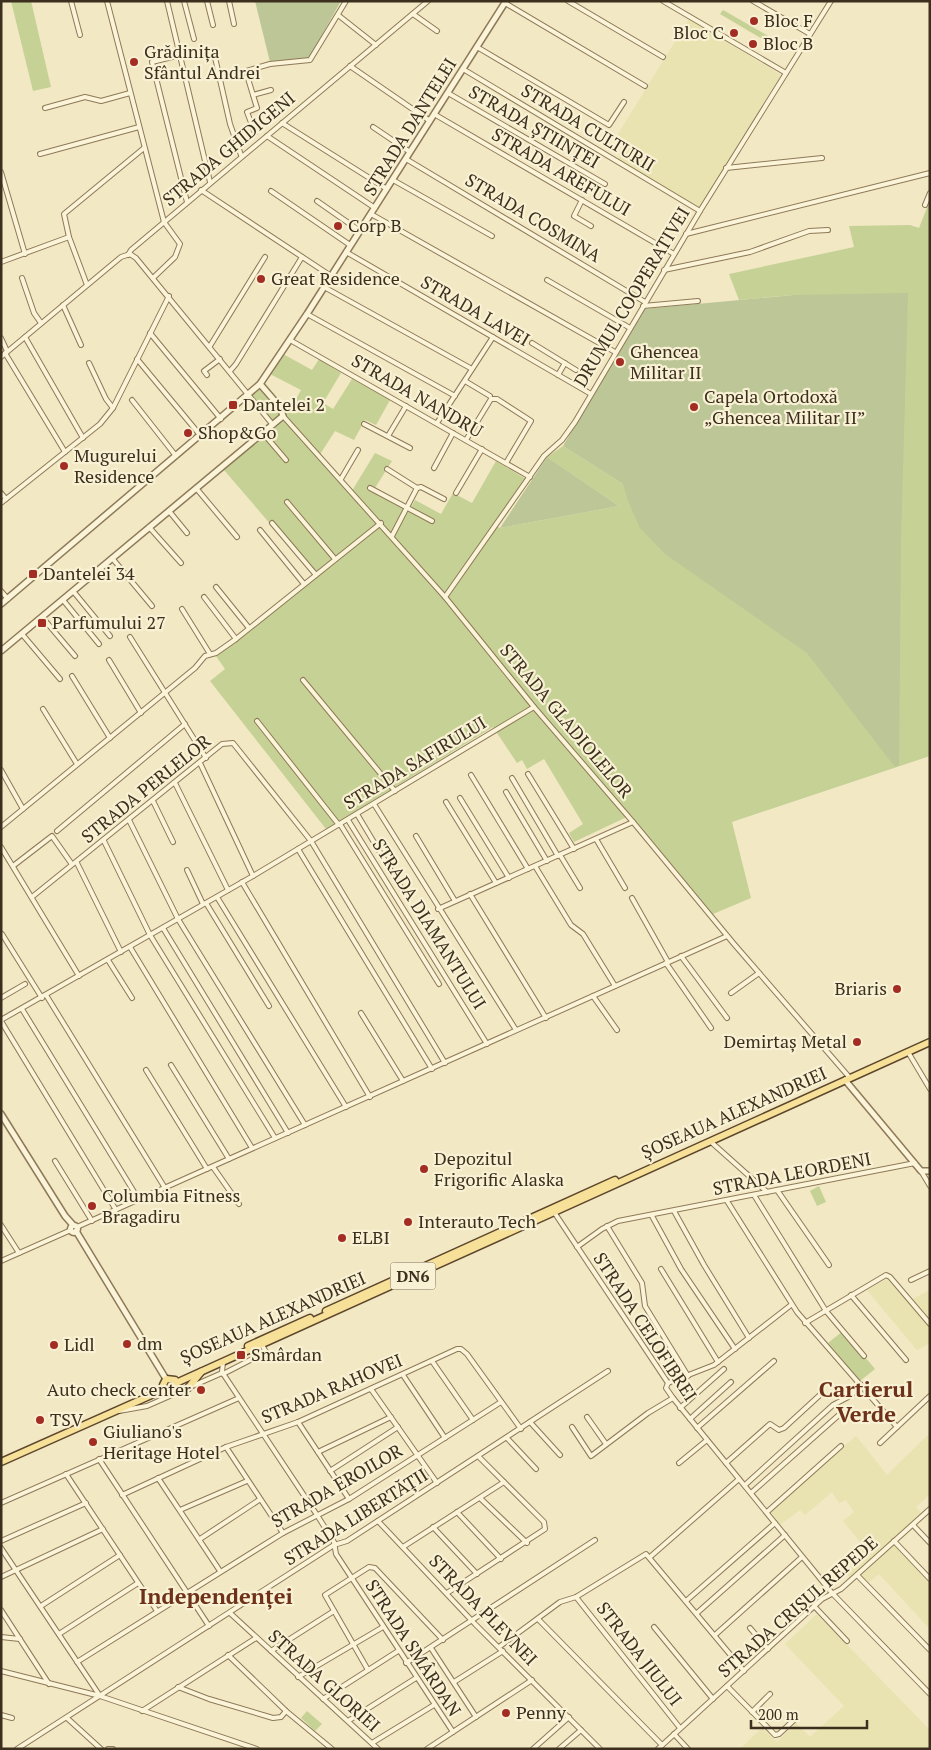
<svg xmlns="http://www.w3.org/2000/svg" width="931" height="1750" font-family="'PT Serif',serif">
<rect width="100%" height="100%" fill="#f2e8c4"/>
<g fill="#e8e3b0">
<polygon points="689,19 781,75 699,208 618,159 626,147 618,134"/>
<polygon points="887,1279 908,1301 930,1290 930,1343 917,1350 867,1290"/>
<polygon points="930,1433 930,1494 916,1507 921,1513 850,1578 846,1573 854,1564 848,1554 861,1543 843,1521 854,1512 846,1500 839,1503 832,1492 805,1515 800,1510 780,1525 770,1511 856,1436 887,1475"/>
<polygon points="895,1544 930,1582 930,1629 879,1574 869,1582 861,1576"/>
<polygon points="817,1614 930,1730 930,1749 740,1749 762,1728 777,1742 796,1723 810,1737 844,1706 785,1644"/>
</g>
<g fill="#c6d196">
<polygon points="11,1 31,1 51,87 33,91"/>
<polygon points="723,10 779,42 776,47 720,14"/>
<polygon points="930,200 930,756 732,822 751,898 713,914 631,815 574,842 569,833 583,824 544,759 527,769 522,760 517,763 493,727 326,829 210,681 225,669 216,656 314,575 224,470 275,425 248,390 261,378 289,412 301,390 270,374 283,354 312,370 319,359 341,373 323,403 333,409 352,379 390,400 376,425 365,420 354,440 335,431 319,456 350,494 375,453 392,461 373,491 409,511 415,500 441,514 453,493 472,503 496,461 526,479 495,525 500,528 619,506 547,457 563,446 623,484 793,295 739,300 729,274 854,247 849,226 910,225 919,228"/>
<polygon points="819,1186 826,1202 817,1206 810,1191"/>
<polygon points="843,1331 875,1369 860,1381 828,1343"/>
<polygon points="307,1711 322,1724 315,1731 301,1718"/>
</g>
<g fill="#bcc696">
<polygon points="255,1 341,1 309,58 270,62"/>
<polygon points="908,293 901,539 899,765 895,767 807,653 665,554 640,528 628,501 623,484 563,446 643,309 794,295"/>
<polygon points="547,457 619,506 500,528"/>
</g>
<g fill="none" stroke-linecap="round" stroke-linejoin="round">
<defs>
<g id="minor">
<polyline points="71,1 80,35"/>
<polyline points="107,1 164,222 180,244 175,257 153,278"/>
<polyline points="167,1 210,182"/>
<polyline points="184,1 194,39"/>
<polyline points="207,1 213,25"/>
<polyline points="229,1 234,24"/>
<polyline points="568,1 663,57"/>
<polyline points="663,1 786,73"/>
<polyline points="753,1 810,34"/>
<polyline points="505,3 645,86"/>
<polyline points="413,14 437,31"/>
<polyline points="338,15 376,45"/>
<polyline points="477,47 609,125 624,102"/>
<polyline points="214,53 230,124 241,155"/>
<polyline points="180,55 152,62 187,202"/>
<polyline points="350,66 430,121"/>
<polyline points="463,69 700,211"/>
<polyline points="246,72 253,95 271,90"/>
<polyline points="219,79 270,64 310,60 346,1"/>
<polyline points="448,93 605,184"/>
<polyline points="253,95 257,108 247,112 255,133"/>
<polyline points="45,108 85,97 101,101 130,93"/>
<polyline points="434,114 674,254"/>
<polyline points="282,123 387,189"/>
<polyline points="373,127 410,152"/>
<polyline points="267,136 375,208"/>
<polyline points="40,154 139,127"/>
<polyline points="406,159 645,302"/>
<polyline points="726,168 822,158"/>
<polyline points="1,172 25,254"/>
<polyline points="393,180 492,236"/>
<polyline points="201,190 331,276"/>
<polyline points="271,191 350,245"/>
<polyline points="582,200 574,216 591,226"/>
<polyline points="317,201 360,231"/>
<polyline points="925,205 930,193"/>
<polyline points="371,214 615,352"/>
<polyline points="686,234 930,173"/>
<polyline points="346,252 591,394"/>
<polyline points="128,255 131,250 428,1"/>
<polyline points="1,262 69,237"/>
<polyline points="664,270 750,252 809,231 828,230"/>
<polyline points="22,278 34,313 41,323"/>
<polyline points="547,280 630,328"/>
<polyline points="87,285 69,237 64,214 144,148"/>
<polyline points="324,287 472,369"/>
<polyline points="63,305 81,345"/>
<polyline points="643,306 698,301"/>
<polyline points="307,314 455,396"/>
<polyline points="150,333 221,419"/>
<polyline points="25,337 83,438"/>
<polyline points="1,338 7,351"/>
<polyline points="290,340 530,477"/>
<polyline points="532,343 576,370"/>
<polyline points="210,346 265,257"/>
<polyline points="5,353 65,452"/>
<polyline points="1,357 121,257 130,254 136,258 273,425"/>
<polyline points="137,359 200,435"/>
<polyline points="89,363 106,399 113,408"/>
<polyline points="230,371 236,364 302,257"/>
<polyline points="207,375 204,371 220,359"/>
<polyline points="558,375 565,363"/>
<polyline points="465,381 490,396"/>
<polyline points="132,400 176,456"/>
<polyline points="283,416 445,597 534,707 633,822 734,944 850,1078"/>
<polyline points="437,423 493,337"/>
<polyline points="364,424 410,448"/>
<polyline points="263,433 286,460"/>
<polyline points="388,436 406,406"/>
<polyline points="466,440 491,399 497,399 531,421 506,463"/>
<polyline points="434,468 453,433"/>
<polyline points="387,469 417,488 392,536"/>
<polyline points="341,479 358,450"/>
<polyline points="196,488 237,537"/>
<polyline points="370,488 432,521"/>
<polyline points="417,488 421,487 444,499"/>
<polyline points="1,493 6,499"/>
<polyline points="456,493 482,449"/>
<polyline points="287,502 335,559"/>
<polyline points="1,503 100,424 113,408 169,296"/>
<polyline points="169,511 187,533"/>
<polyline points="272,523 316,575"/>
<polyline points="149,527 181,563"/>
<polyline points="260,530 304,584"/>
<polyline points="112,558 152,606"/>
<polyline points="216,587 249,628"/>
<polyline points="1,591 8,599"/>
<polyline points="73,591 110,636"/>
<polyline points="204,597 236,639"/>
<polyline points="445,597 544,456 562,440 575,422 700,211 831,1"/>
<polyline points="63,600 99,644"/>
<polyline points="182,609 210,654"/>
<polyline points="42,617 75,656"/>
<polyline points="22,634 60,679"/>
<polyline points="130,637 206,758"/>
<polyline points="109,660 141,713"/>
<polyline points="72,676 110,738"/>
<polyline points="303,680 395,791"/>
<polyline points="43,709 77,764"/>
<polyline points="257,721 339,825"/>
<polyline points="200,763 253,876"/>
<polyline points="1,770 23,809"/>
<polyline points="528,774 574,849"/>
<polyline points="471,775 528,869"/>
<polyline points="512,778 558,856"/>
<polyline points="175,783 228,890"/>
<polyline points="506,792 547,861"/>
<polyline points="460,798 509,878"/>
<polyline points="153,801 173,842"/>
<polyline points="446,802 496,883"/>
<polyline points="374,804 516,1030"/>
<polyline points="357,814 402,889"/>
<polyline points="129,820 178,919 305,1125"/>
<polyline points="348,820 487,1044"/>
<polyline points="340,824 439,984"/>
<polyline points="1,827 195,668 205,656 216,653 236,639 381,523"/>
<polyline points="57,831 185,724"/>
<polyline points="416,836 455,901"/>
<polyline points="596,839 625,888"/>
<polyline points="104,841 150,935 275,1138"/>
<polyline points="1,847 79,976"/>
<polyline points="298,849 432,1069"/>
<polyline points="560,855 580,888"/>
<polyline points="77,863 121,952"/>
<polyline points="13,866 52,836 71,863"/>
<polyline points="535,866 571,925 583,934 615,986"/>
<polyline points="187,870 203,904"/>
<polyline points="242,882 370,1097"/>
<polyline points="470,894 546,1018"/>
<polyline points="32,897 222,744 233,743 311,841 445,1063"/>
<polyline points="217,897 346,1107"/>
<polyline points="632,898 668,962"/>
<polyline points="206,903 269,1006"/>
<polyline points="438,909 633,822"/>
<polyline points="163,928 288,1133"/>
<polyline points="2,934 42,998"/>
<polyline points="130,947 252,1148"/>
<polyline points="681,956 727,1018"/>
<polyline points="108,960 132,998"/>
<polyline points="666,963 711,1028"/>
<polyline points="731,993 759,973"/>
<polyline points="46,995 165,1188"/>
<polyline points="593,996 617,1030"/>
<polyline points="1,998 25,984"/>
<polyline points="22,1009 139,1200"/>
<polyline points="361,1013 403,1081"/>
<polyline points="1,1020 253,876 534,707"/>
<polyline points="1,1021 116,1210"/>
<polyline points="908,1052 930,1089"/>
<polyline points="171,1065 229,1159"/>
<polyline points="146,1070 207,1169"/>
<polyline points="710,1141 767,1192"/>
<polyline points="55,1161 92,1221"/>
<polyline points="213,1167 239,1204"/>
<polyline points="921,1171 930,1186"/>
<polyline points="777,1190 829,1265"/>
<polyline points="754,1195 826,1311 864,1356"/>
<polyline points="727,1201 797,1312 897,1427"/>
<polyline points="674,1211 704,1265 749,1338"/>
<polyline points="554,1212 668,1383"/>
<polyline points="652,1216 681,1269 735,1349"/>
<polyline points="1,1225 19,1253"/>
<polyline points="607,1226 642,1283 645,1306 688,1376"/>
<polyline points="77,1227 727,936"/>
<polyline points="577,1247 602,1229 618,1221 915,1163"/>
<polyline points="1,1261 71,1230"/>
<polyline points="661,1269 718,1362"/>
<polyline points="911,1280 930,1271"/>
<polyline points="851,1295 906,1360"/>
<polyline points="805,1323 886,1275 890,1277 930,1324"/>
<polyline points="432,1361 473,1420"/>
<polyline points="223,1362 222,1372 317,1515 334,1542 336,1554 453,1732"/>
<polyline points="223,1374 266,1352 262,1345"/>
<polyline points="403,1375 445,1438"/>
<polyline points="668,1383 666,1388 673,1398 832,1593 930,1694"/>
<polyline points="668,1383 714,1365 791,1305"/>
<polyline points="371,1389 437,1483"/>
<polyline points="680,1408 724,1369"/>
<polyline points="119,1411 147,1406 222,1373"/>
<polyline points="587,1417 606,1444"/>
<polyline points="690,1419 731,1382"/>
<polyline points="298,1422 349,1499"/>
<polyline points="530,1422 560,1455"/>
<polyline points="572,1427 591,1456 648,1413 673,1398"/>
<polyline points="697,1428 774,1361"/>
<polyline points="507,1438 536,1469"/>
<polyline points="880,1443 930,1396"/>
<polyline points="226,1447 283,1533"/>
<polyline points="318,1452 391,1417"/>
<polyline points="99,1459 209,1626"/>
<polyline points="679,1463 707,1440"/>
<polyline points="726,1463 770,1424 779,1430 784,1428 821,1394"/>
<polyline points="330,1471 398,1427"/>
<polyline points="66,1474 157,1611"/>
<polyline points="158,1478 220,1571"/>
<polyline points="745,1485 833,1405 850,1396 862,1385"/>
<polyline points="751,1493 840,1414"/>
<polyline points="122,1495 226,1447 298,1422 457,1349 461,1349 467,1354 521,1429"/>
<polyline points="480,1498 527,1543"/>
<polyline points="1,1503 239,1398"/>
<polyline points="180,1510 247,1481"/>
<polyline points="457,1512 501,1559"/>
<polyline points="767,1512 841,1446"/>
<polyline points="378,1521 475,1624 600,1749"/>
<polyline points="913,1525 930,1543"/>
<polyline points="433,1527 477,1574"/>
<polyline points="200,1539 259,1500"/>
<polyline points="1,1541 86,1503"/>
<polyline points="894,1541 930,1579"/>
<polyline points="403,1547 504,1482"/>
<polyline points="1,1548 100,1696"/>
<polyline points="650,1557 739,1479"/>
<polyline points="857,1575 930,1650"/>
<polyline points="1,1577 103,1529"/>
<polyline points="447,1593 545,1529 544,1522 479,1457"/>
<polyline points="576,1597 680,1728"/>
<polyline points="686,1601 775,1523"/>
<polyline points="41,1606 120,1555"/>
<polyline points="814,1606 847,1641"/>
<polyline points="1,1610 49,1684"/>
<polyline points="230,1613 378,1749"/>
<polyline points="697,1613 785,1535"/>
<polyline points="538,1619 662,1745"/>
<polyline points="654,1627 713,1699"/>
<polyline points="750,1628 768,1649"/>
<polyline points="59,1634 138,1583"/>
<polyline points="715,1635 802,1557"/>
<polyline points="1,1637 20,1639"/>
<polyline points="499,1647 560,1602 576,1597 646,1554 744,1671"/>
<polyline points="431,1648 476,1717"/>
<polyline points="271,1651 334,1611"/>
<polyline points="228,1655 286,1711 332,1749"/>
<polyline points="77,1662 283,1533 349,1499 501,1402"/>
<polyline points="406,1663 595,1540"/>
<polyline points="368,1670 325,1595 369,1567 375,1568 443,1640"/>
<polyline points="1,1671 100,1696 257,1749"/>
<polyline points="298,1677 383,1627"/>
<polyline points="454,1682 503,1651"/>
<polyline points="727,1686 775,1735 779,1734 794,1720"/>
<polyline points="178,1687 209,1699 273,1718 281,1717 286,1711"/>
<polyline points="323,1699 398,1651"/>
<polyline points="142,1711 256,1638"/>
<polyline points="752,1712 770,1694"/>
<polyline points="1,1715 12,1718"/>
<polyline points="67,1718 101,1749"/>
<polyline points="348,1721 416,1678"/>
<polyline points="674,1734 688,1749"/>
<polyline points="372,1743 434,1705"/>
<polyline points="17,1749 334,1545 347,1541 608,1371"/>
<polyline points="108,1749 113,1749"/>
<polyline points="427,1749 532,1680"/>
<polyline points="533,1749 569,1717"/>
<polyline points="559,1749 581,1730"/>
<polyline points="658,1749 822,1599 841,1589 930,1509"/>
</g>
<g id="tertiary">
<polyline points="1,604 260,384 307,314 506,1"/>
<polyline points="1,651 283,416 280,407 260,384"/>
<polyline points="845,1080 921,1171 930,1171"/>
<polyline points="1,1114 65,1216 73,1225"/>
<circle cx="74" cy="1229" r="3.5"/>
<polyline points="76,1231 166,1379"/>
</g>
<g id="primary">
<polyline points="326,1311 615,1180"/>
<polyline points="248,1346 310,1318"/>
<polyline points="176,1383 930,1042"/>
<polyline points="163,1385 166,1379 175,1380"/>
<polyline points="188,1388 201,1372"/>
<polyline points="165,1389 173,1390 176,1383"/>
<polyline points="1,1462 165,1389"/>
</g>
</defs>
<use href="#minor" stroke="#8e7958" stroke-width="6"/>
<use href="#tertiary" stroke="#8e7958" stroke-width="8"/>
<use href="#primary" stroke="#5c462d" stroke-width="9"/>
<use href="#minor" stroke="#fbf4d8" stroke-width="4"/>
<use href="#tertiary" stroke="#fbf4d8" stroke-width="5"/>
<use href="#primary" stroke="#f7e199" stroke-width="6"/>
</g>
<g fill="#a32c23" stroke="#f8f1d4" stroke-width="2">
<circle cx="754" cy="21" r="5"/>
<circle cx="734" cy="33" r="5"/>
<circle cx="753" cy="44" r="5"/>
<circle cx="134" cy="62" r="5"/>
<circle cx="338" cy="226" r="5"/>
<circle cx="261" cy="279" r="5"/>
<circle cx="620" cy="362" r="5"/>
<rect x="228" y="400" width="10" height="10" rx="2.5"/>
<circle cx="694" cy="407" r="5"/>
<circle cx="188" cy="433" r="5"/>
<circle cx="64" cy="466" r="5"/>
<rect x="28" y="569" width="10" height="10" rx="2.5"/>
<rect x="37" y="618" width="10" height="10" rx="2.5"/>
<circle cx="897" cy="989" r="5"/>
<circle cx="857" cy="1042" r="5"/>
<circle cx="424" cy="1169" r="5"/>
<circle cx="92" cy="1206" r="5"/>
<circle cx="408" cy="1222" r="5"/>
<circle cx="342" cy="1238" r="5"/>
<circle cx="127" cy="1344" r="5"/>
<circle cx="54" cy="1345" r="5"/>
<rect x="236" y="1350" width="10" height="10" rx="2.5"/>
<circle cx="201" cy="1390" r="5"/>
<circle cx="40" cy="1420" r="5"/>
<circle cx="93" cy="1442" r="5"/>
<circle cx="506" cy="1713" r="5"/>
</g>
<g text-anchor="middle" stroke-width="4.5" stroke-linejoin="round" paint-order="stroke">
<rect fill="#f8f1d4" stroke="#756955" stroke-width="1" x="390.5" y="1262.5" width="45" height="27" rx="4"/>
<g font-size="16" font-weight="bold" fill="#3d2f1e">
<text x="413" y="1282">DN6</text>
</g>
<g font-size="18" fill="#3d2f1e" stroke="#f8f1d4" text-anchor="start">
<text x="764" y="27">Bloc F</text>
<text x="724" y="39" text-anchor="end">Bloc C</text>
<text x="763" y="50">Bloc B</text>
<text x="144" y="58">Grădinița<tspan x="144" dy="21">Sfântul Andrei</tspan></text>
<text x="348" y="232">Corp B</text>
<text x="271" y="285">Great Residence</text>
<text x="630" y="358">Ghencea<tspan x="630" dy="21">Militar II</tspan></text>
<text x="704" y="403">Capela Ortodoxă<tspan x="704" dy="21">„Ghencea Militar II”</tspan></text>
<text x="243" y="411">Dantelei 2</text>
<text x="198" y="439">Shop&amp;Go</text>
<text x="74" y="462">Mugurelui<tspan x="74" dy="21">Residence</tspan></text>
<text x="43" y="580">Dantelei 34</text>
<text x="52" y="629">Parfumului 27</text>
<text x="887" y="995" text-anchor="end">Briaris</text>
<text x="847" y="1048" text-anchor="end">Demirtaș Metal</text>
<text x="434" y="1165">Depozitul<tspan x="434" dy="21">Frigorific Alaska</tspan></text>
<text x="102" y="1202">Columbia Fitness<tspan x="102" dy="21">Bragadiru</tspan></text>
<text x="418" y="1228">Interauto Tech</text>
<text x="352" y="1244">ELBI</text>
<text x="137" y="1350">dm</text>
<text x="64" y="1351">Lidl</text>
<text x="251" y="1361">Smârdan</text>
<text x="191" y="1396" text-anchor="end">Auto check center</text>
<text x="50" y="1426">TSV</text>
<text x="103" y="1438">Giuliano's<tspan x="103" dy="21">Heritage Hotel</tspan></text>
<text x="516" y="1719">Penny</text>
</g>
<g font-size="18" fill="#3d2f1e" stroke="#f8f1d4">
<text transform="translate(410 127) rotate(-58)" y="6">STRADA DANTELEI</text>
<text transform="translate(534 127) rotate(30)" y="6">STRADA ȘTIINȚEI</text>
<text transform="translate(588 128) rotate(31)" y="6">STRADA CULTURII</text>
<text transform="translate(229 149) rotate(-40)" y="6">STRADA GHIDIGENI</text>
<text transform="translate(561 172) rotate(30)" y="6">STRADA AREFULUI</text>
<text transform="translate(533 218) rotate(31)" y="6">STRADA COSMINA</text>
<text transform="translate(632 297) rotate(-59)" y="6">DRUMUL COOPERATIVEI</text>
<text transform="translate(475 311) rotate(30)" y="6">STRADA LAVEI</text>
<text transform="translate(417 396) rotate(30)" y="6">STRADA NANDRU</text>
<text transform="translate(566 721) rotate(50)" y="6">STRADA GLADIOLELOR</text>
<text transform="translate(415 763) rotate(-31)" y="6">STRADA SAFIRULUI</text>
<text transform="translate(146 789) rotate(-39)" y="6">STRADA PERLELOR</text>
<text transform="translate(429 924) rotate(58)" y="6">STRADA DIAMANTULUI</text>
<text transform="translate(734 1113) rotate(-24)" y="6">ȘOSEAUA ALEXANDRIEI</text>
<text transform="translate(792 1174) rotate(-11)" y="6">STRADA LEORDENI</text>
<text transform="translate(273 1318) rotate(-24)" y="6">ȘOSEAUA ALEXANDRIEI</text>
<text transform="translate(645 1327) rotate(57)" y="6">STRADA CELOFIBREI</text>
<text transform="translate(332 1389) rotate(-23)" y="6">STRADA RAHOVEI</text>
<text transform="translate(337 1486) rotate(-30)" y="6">STRADA EROILOR</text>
<text transform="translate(356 1517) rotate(-32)" y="6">STRADA LIBERTĂȚII</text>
<text transform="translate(798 1607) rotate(-41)" y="6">STRADA CRIȘUL REPEDE</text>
<text transform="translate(483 1610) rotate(46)" y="6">STRADA PLEVNEI</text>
<text transform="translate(413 1648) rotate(57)" y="6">STRADA SMÂRDAN</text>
<text transform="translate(639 1654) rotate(52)" y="6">STRADA JIULUI</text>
<text transform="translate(324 1681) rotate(42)" y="6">STRADA GLORIEI</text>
</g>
<g font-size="22" font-weight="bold" fill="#6d3119" stroke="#f8f1d4">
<text x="866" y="1397">Cartierul<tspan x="866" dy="25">Verde</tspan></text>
<text x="216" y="1604">Independenței</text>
</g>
</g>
<rect width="931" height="1750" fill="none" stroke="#3d2f1e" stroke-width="5"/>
<path d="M751 1720v8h116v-8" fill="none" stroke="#3d2f1e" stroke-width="2.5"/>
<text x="758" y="1720" font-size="15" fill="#3d2f1e" stroke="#f8f1d4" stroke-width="4" paint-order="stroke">200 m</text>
</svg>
